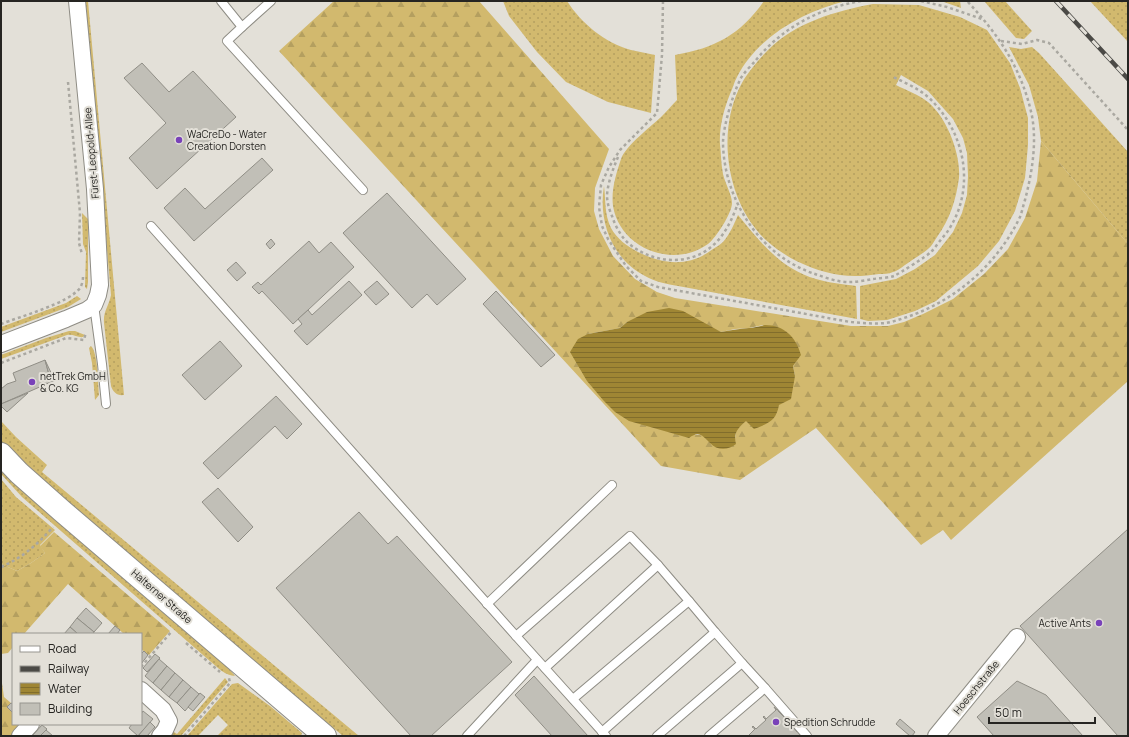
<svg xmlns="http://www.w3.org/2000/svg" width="1129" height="737" font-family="Manrope,sans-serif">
<defs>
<pattern id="grass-dots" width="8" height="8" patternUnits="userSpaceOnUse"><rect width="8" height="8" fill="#d2b96e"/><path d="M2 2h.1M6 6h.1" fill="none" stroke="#b49f5f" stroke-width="1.8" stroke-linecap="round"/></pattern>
<pattern id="forest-firs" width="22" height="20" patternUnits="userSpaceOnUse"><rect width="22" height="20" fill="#d2b96e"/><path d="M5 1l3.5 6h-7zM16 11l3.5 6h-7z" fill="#b49f5f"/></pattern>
<pattern id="water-rules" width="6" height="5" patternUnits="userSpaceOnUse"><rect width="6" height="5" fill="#9f8634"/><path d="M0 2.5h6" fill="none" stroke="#816d2c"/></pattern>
</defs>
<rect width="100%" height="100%" fill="#e3e0d8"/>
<g fill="url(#grass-dots)">
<path d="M85,1H88L124,395C117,396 113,392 111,386L104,323C103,311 109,306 111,295Z"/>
<path d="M503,1H567C581,23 605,43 631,50C639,52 647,53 655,55L651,113L608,102L566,82L537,52L509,16Z"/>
<path d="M764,1H846C804,11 757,37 737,77C734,82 733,88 730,94C724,109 719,127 720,144C721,153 721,164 723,174C725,183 732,195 732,203C732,213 716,238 708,244C674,269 620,249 613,206C611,190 616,174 621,159C626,145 652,126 663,115C668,110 672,105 677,100L675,55C715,48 740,35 764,1Z"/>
<polygon points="941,1 960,1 961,8"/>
<polygon points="984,1 1005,1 1032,31 1024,39 1016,38"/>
<polygon points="1090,1 1128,1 1128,42"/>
<path d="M873,4L919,5L960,17L987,30L1010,63L1020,88L1028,118V145L1025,178L1015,211L999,241L978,266L936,301L915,311L887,320L868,321L860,319V286L896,279L915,269L935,255L953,232L962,213L967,195L968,176L967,153L963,138L953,119L928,91L901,75L896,85C906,90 919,95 928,102C947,118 961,154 959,178C956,200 950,219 937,237C934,241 932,246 928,249C923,254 914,258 908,263C903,266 898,271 893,272C889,274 883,274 879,274C866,276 853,277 840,275C814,271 787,259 767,241C726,204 715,129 743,81C749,71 760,58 768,50C796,22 836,11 873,4Z"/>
<polygon points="1009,47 1021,49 1032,47 1039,53 1128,152 1128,244 1041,141 1038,117 1029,85"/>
<path d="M604,186C606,201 604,213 611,228C617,239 627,246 638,252C664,265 690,267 713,249C716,247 720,245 723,242C730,234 734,224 738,215C760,242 781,269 816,279C829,283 843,284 856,286L857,319L678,286C667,284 655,282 645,276C612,259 598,221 604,186Z"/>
<polygon points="82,213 88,219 88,282 87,289 85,287 86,252 83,244"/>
<polygon points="77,296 81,299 68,307 1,332 1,327 66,303"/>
<path d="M69,331H75L85,335L83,337C79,338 73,334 67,335L1,359V355L46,338Z"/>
<path d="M91,346C98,353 98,383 99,395L95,400L92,363L89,348Z"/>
<polygon points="1,421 16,437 47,465 42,472 359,736 343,736 205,621 14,456 1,442"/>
<path d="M1,468L223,662L235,676C226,676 217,667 211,662L22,497L1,474Z"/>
<polygon points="1,479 16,497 55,530 40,545 45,553 31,563 17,571 1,564"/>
<polygon points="225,678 228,682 181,736 167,736 171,730 177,734"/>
<polygon points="238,683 270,706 302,733 301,736 217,736 228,725 218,715 198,736 187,736 232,684"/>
</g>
<g fill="url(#forest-firs)" fill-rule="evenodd">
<path d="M334,1H479L609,149L595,188L594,211L599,229L613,256L635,279L657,292L675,298L851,326H888L904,322L923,314L953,299L984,274L1008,249L1025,218L1037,181L1041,141L1128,244V381L951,540L943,530L921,545L816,428L740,480L661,466L279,51ZM627,322L709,327L721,332L735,329L749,328L763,325L800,355L793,366L795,376L779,405L746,420L736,430L735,439H708L702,435H693L588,334L620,328Z"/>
<polygon points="54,532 170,631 149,655 141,649 141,634 124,634 68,584 24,634 13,634 13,647 8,653 1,654 1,564 17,571 31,563 45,553 40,546"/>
<polygon points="1,676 4,697 11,703 7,707 13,713 13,724 24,724 14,736 1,736"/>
</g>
<path fill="url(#water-rules)" d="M669,308L683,311L721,332C730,330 739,329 749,328C754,328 759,326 765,325C784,325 796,337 801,355L793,366L795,376L791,399L779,405C776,421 769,423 754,429L746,421C738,428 733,433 736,444C729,450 717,451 710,443C703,436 699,430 689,438L629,421L615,412L603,400L587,381L570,352L578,339L588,334L620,328L627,322L647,312Z"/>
<g fill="#c1bfb7" stroke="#908e86">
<polygon points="142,63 169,92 193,71 236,117 157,189 129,158 166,123 124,78"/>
<polygon points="262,158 273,170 194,241 164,208 185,188 205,209"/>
<polygon points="387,193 466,279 437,305 427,294 412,308 343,233"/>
<polygon points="271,239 275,244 270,249 266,244"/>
<polygon points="309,241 319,253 331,242 354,267 293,324 262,291 259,294 252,287 258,282 261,285"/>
<polygon points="236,262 246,273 237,281 227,270"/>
<polygon points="349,281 362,295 307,345 294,331 302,324 298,319 308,310 312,315"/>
<polygon points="377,281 389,294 376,305 364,292"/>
<polygon points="496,291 555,355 541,367 483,304"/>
<polygon points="220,341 242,366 205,400 182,375"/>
<polygon points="45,360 51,382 1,404 1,389 7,384 16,381 13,373"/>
<polygon points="45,360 55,381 51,382"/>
<polygon points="28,393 7,412 1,406 1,404"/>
<polygon points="276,396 302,424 287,439 275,426 218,479 203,463"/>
<polygon points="218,488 253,527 238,542 202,502"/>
<polygon points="359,512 388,544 397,536 512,662 431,736 411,736 276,588"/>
<polygon points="1128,529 1128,736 1118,736 1020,626"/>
<polygon points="86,608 102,623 94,632 77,618"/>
<polygon points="77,618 94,632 93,634 78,634 70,627"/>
<polygon points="115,626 120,630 117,634 108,634"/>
<polygon points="70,627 78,634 64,634"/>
<polygon points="144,651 148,655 141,664 141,654"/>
<polygon points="155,654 160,658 147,672 143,668"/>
<polygon points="159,659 167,666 153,683 145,676"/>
<polygon points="167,666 175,673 161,690 153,683"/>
<polygon points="175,673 183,680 169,697 161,690"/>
<polygon points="534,676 588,736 552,736 515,695"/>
<polygon points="183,680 191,687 177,703 169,697"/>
<polygon points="1017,681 1046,695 1083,736 994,736 977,717"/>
<polygon points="191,687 199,694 185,711 177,703"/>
<polygon points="200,693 205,697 193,711 188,707"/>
<polygon points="11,703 13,704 13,713 7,707"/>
<polygon points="774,707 777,710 778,709 778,711 788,721 789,721 789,722 797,732 798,731 801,736 748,736 755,729 752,727 753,726 756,729 766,720 763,717 764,716 766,719 776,710"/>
<polygon points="143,711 153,719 138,736 129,728 132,724 141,724 141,714"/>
<polygon points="900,719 915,732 912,736 910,736 896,724"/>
<polygon points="150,722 155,727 147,736 138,736"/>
<polygon points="42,725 47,729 40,736 32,736"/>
<polygon points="46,730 53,736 40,736"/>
</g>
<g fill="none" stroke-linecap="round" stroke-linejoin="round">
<defs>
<g id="service">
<polyline points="221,1 242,27 271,1"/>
<polyline points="242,27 227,41 363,190"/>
<polyline points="151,226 516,636 606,736"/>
<polyline points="94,305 102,364 106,404"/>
<polyline points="487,604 612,485"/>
<polyline points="516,636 630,536 658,565"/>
<polyline points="545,668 658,565 689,601"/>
<polyline points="573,699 689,601 715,632"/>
<polyline points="602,732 715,632 742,663"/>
<polyline points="467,736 537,660"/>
<polyline points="657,736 742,663 765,688"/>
<polyline points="709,736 765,688 807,736"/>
</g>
<g id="minor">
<polyline points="1,344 66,319 87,310 94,305 98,295 100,285 95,189 77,1"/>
<polyline points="141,690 163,710 169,721 165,730 160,736"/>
<polyline points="20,736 31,724"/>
<polyline points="936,736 1017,637"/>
</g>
<polyline id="secondary" points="1,454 19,473 62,511 325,736"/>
</defs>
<use href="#service" stroke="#8e8c84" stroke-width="10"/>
<use href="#minor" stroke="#8e8c84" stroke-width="18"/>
<use href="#secondary" stroke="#8e8c84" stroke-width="24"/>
<g stroke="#aaa8a1" stroke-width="2.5" stroke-dasharray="3 3" stroke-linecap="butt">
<path d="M663,1L662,55L657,113L620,150L609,167L601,185L599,207L602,226L608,239L626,266L641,281L658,287L850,322C862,323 874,324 886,323C892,322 898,320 904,318C954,302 997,265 1020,217C1022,212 1023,206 1025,200C1032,173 1037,143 1032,116C1022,69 999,35 967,1"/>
<path d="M861,1C820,8 783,27 756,60C751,66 743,73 740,80C733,94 723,127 723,143C724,199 759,254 812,273C824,277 839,283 851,282C858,282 866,280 873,279C880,278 888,278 894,276C900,273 927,256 931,252C936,247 940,240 945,235C975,195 968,140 935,104C924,91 908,84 893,77"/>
<polyline points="921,1 947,7 982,19"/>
<polyline points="1001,41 1022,44 1037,40 1049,43 1128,130"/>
<polyline points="68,82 80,213 79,243 82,254"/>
<path d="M618,157C613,169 608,182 607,195C607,202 609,209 612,216C615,225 620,235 627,242C648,261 680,266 704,252C722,241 730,224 737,206"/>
<path d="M1,324C19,317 69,303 80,288C82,285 83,280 83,277"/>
<polyline points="1,363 66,338 84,340 86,332"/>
<path d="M1,567C22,558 38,544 53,527"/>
<polyline points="186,643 220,672"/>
<polyline points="141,667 172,631"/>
<polyline points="184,736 230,683 229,678"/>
</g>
<use href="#service" stroke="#fff" stroke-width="8"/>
<use href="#minor" stroke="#fff" stroke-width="16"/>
<use href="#secondary" stroke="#fff" stroke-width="22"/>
<defs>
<polyline id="rail" points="1056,1 1128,79"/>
</defs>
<use href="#rail" stroke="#4b4a46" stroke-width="4.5"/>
<use href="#rail" stroke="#e3e0d8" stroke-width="3" stroke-dasharray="9" stroke-linecap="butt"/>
</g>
<g fill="#7942b9" stroke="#e3e0d8" stroke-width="1.5">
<circle cx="179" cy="140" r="4"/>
<circle cx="32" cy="382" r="4"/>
<circle cx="1099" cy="623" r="4"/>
<circle cx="776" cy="722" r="4"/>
</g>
<g text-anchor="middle" stroke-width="4" stroke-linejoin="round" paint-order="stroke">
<g font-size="10" fill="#262522" stroke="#e3e0d8" text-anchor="start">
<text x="187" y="138">WaCreDo - Water<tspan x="187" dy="12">Creation Dorsten</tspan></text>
<text x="40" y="380">netTrek GmbH<tspan x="40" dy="12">&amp; Co. KG</tspan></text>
<text x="1091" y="627" text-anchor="end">Active Ants</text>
<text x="784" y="726">Spedition Schrudde</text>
</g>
<g font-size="10" fill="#262522" stroke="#e3e0d8">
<text transform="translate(91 153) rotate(-95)" y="4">Fürst-Leopold-Allee</text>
<text transform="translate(162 596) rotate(41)" y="4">Halterner Straße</text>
<text transform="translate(976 687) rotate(-51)" y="4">Hoeschstraße</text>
</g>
</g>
<rect width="1129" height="737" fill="none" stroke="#262522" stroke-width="4"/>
<rect x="12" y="633" width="130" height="92" fill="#e3e0d8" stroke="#97958f"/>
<rect x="20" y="646" width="20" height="6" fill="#ffffff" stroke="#97958f"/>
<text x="48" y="653" font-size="12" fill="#262522">Road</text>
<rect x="20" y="666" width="20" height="6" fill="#4b4a46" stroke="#97958f"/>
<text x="48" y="673" font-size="12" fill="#262522">Railway</text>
<rect x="20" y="683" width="20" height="12" fill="url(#water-rules)" stroke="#97958f"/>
<text x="48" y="693" font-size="12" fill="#262522">Water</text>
<rect x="20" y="703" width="20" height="12" fill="#c1bfb7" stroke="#97958f"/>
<text x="48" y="713" font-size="12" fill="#262522">Building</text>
<path d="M989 717v6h106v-6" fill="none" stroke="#262522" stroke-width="2"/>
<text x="995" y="717" font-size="12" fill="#262522" stroke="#e3e0d8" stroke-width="3" paint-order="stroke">50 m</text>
</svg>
